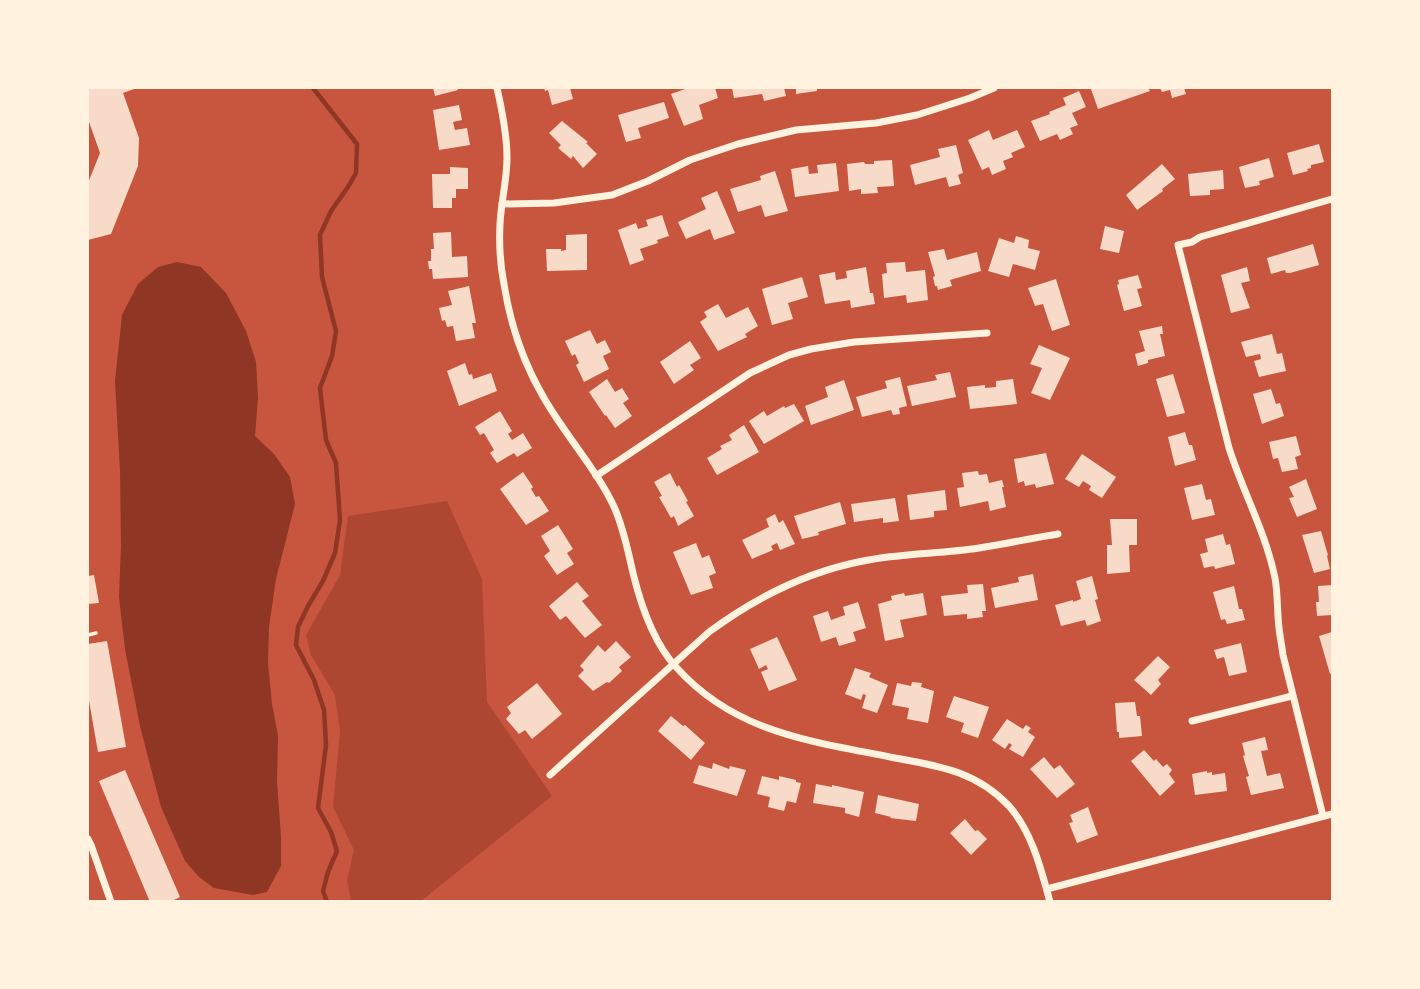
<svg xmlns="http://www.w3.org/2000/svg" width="1420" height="989" font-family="Manrope,sans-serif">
<rect width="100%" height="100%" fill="#c8553d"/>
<polygon fill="#ae4732" points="447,501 482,579 487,702 552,796 421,901 351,901 347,880 354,850 333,807 340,732 335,695 311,655 306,635 340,575 348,516"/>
<polygon fill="#8f3625" points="177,262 201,267 226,293 246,331 256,362 258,398 255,436 274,454 290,477 295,504 276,579 269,627 268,663 272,704 278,736 277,781 281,837 281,866 267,892 253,895 214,888 199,877 185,861 161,807 140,726 125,649 119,597 121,545 120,470 115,381 122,315 138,284 158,267"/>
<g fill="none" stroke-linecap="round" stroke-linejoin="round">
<polyline stroke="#8f3625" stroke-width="4.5" points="313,88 357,144 356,173 348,187 331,211 320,235 322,277 336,331 332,356 320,388 326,440 336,463 340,520 335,553 323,581 308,606 298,627 296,645 314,680 324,710 326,745 318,808 331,832 337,851 328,872 323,891 327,902"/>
</g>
<g fill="#f7dbc8">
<polygon points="88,88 137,88 123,93 139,138 138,166 111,234 88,240 88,183 100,153 88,119"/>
<polygon points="433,88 457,88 458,90 435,96"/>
<polygon points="544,88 570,88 573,99 552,105 548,90 545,91"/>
<polygon points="688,88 715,88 718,98 699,105 703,119 684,126 671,94"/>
<polygon points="732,88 784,88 786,96 764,101 762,94 734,98"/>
<polygon points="796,88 817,88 817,91 796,94"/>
<polygon points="1094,88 1148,88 1150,91 1098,109 1091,89"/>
<polygon points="1160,88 1184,88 1186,94 1172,98 1170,90 1162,92"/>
<polygon points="1079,91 1086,107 1072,113 1078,125 1070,128 1073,134 1060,140 1057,134 1040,141 1031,121 1050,114 1049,112 1066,105 1063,98"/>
<polygon points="664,102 669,118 638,128 641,138 626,142 618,115"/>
<polygon points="459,105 462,120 453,122 455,130 467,128 470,145 439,150 433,110"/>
<polygon points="562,121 588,142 586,143 597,154 583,168 573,156 571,159 558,148 561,145 549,133"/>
<polygon points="989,130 993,140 1017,130 1025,147 1011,153 1013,157 1003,161 1006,169 992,175 989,167 982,170 968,140"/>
<polygon points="1319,144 1324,162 1311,165 1311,168 1307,169 1308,171 1293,175 1287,153"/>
<polygon points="956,145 963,173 958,175 961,184 949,187 946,177 915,185 910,165 940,157 938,149"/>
<polygon points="1269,158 1274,177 1259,181 1260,185 1245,188 1239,167"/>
<polygon points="892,160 894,186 877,187 878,193 861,194 861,189 849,191 847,164 864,162 865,164 874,164 874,161"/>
<polygon points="836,163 839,191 795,197 791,169 808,166 809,174 818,173 817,165"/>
<polygon points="1162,164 1175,179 1162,189 1163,191 1137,210 1126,195"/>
<polygon points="450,167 468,168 468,189 456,189 456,198 452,198 452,208 433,208 432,174 450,174"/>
<polygon points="1223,170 1224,189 1210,190 1210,195 1190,196 1188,174"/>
<polygon points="775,171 788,211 765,217 761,205 738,212 730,189 761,180 760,176"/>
<polygon points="717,191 735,233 714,240 710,229 686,239 678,222 706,209 701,198"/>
<polygon points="662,215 669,236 657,240 658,243 640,249 644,260 630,265 618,230 636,223 638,229 648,226 646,220"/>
<polygon points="1105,226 1124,231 1119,253 1100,249"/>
<polygon points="451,232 452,257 467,256 468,277 433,279 432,269 429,269 428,261 431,261 431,249 434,249 433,233"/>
<polygon points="587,234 587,270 547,271 546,249 561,249 561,251 566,250 566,235"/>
<polygon points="1016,236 1029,240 1028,248 1040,251 1035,270 1013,264 1009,277 988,271 999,238 1014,243"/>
<polygon points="1313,244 1319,265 1290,273 1286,273 1285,270 1271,274 1267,258"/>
<polygon points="944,249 947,260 977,252 981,271 950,280 952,286 938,290 937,286 935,286 933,277 935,276 928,252"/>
<polygon points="905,262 906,272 925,270 928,300 907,303 906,295 884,298 882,274 887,273 886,263"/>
<polygon points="866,267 870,293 873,293 875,304 851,308 850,300 825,304 819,275 835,272 836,280 847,278 846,271"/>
<polygon points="1247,267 1250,281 1241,283 1250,308 1231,313 1221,275"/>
<polygon points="1138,275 1142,288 1137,289 1142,306 1124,311 1117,285 1119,284 1118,280"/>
<polygon points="802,277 808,297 788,303 793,319 772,325 762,289"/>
<polygon points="1056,279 1070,325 1052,331 1043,304 1035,306 1028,288"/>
<polygon points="469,286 476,323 472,323 475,338 456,341 453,326 447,327 445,320 442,321 439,308 452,305 448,291"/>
<polygon points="718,304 726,318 748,307 758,326 745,334 747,337 718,351 700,322 707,317 704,312"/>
<polygon points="1162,326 1163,334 1160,334 1165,356 1148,360 1148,363 1138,366 1135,354 1145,351 1139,331"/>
<polygon points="590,330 597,344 605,340 611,352 603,356 609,369 584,382 576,365 579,363 575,354 572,356 565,341"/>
<polygon points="1272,334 1277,354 1282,353 1286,371 1259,377 1254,361 1261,359 1260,354 1246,357 1241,342"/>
<polygon points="690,341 701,358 690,365 694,370 674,384 660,362"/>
<polygon points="1039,345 1070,358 1050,400 1031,393 1042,368 1030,364"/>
<polygon points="465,363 469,375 472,374 473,379 491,373 497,391 459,406 447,371"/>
<polygon points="950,372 956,397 912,406 907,386 937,380 935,375"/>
<polygon points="1173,374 1185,413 1167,417 1156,379"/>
<polygon points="900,377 907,406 899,408 900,414 893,415 891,410 862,417 856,397 887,388 885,381"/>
<polygon points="607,379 615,392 622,388 629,399 623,403 632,416 615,428 606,415 605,416 589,392"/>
<polygon points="1013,379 1017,404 970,409 967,387 985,385 985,388 996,387 996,381"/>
<polygon points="844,380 854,410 811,425 805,406 828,397 825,387"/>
<polygon points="1271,389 1276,404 1280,403 1284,416 1262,424 1253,394"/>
<polygon points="794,404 804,421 764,444 749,421 764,411 767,416 784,406 785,408"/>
<polygon points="500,411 512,431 508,434 512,440 523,433 532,448 517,457 514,453 497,463 490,453 494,450 484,433 480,435 475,427"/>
<polygon points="744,425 759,452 717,475 707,458 722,449 720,446 732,440 729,435"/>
<polygon points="1185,432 1189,445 1192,445 1196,460 1175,466 1168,437"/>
<polygon points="1296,436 1301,455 1295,457 1298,469 1282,472 1278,458 1273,459 1269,442"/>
<polygon points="1046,453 1054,484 1036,488 1035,484 1025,486 1024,481 1018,483 1014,459"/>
<polygon points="1082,454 1116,477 1102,498 1089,490 1091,486 1083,481 1079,487 1065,479"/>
<polygon points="978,471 979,475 987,474 989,483 1002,480 1004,487 1002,487 1006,507 990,511 988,501 960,507 957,488 964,487 962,473"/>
<polygon points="523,472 533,487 531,489 536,497 539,496 549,511 526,525 500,489"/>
<polygon points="670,473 677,487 679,485 688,501 686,502 694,516 678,526 674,516 671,518 659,497 662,496 654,482"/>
<polygon points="1306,479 1317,509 1297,517 1289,498 1294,497 1289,487"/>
<polygon points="1202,484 1206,500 1211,499 1215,515 1192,520 1184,488"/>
<polygon points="945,490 947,510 934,511 934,517 910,520 907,495"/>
<polygon points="895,498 899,521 883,523 883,518 854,522 851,504"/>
<polygon points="840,502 846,524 818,532 819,535 802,539 794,516"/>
<polygon points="775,514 779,523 783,520 795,544 780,550 777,543 771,546 773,550 752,559 742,540 769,527 766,519"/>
<polygon points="1110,519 1137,519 1137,545 1129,545 1130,572 1107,574 1107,545 1112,545"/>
<polygon points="558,525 573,549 567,553 574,564 557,575 544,556 550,551 541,536"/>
<polygon points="1321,531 1328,555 1327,556 1330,569 1314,573 1302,535"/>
<polygon points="1223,534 1226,545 1230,544 1235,564 1215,569 1214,566 1204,568 1200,554 1208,552 1205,539"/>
<polygon points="696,543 702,558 709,555 716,573 709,576 713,588 691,595 673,552"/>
<polygon points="1033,574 1038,600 995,608 991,588 1019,582 1018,577"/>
<polygon points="94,575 99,603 88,604 88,576"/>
<polygon points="1092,576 1098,599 1095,600 1101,621 1087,626 1085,620 1061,626 1055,605 1073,600 1073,602 1081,599 1076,581"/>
<polygon points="577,582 589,596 582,601 602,625 585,638 566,616 560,620 549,606"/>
<polygon points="983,584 986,611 982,611 983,617 967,619 967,614 944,616 941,596 968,593 967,585"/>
<polygon points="1332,585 1332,615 1317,616 1316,602 1319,602 1318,586"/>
<polygon points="1234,586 1239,609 1242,609 1245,620 1227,624 1225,619 1221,620 1213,592"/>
<polygon points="904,593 905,596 923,593 927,615 900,620 904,637 885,641 878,604 892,600 891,596"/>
<polygon points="858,602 866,628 853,632 856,641 839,646 836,637 821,642 813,616 828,611 831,620 845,615 843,607"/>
<polygon points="1332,632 1332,673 1330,674 1319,636"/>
<polygon points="777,637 797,680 769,691 761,672 768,669 766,665 759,669 750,649"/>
<polygon points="107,641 126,747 98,752 88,695 88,644"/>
<polygon points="616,641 631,657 619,667 622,671 609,683 607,682 593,691 578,676 584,670 580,666 598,645 605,652"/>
<polygon points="1241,643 1247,672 1229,676 1224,657 1217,659 1214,650"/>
<polygon points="1158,656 1170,667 1158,680 1161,684 1151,695 1134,680"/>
<polygon points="855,668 871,673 869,677 888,685 877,713 862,708 866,695 863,694 861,700 845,694"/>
<polygon points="912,682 922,683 921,687 934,691 928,723 907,719 909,708 892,705 897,683 911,686"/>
<polygon points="537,683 562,714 532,739 525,730 519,734 506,719 511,713 507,707"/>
<polygon points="954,696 989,707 978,738 961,732 964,723 946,717"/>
<polygon points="1135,702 1137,716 1140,716 1142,736 1119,738 1119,732 1117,732 1115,703"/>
<polygon points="671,716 683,726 685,725 705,743 691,760 658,731"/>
<polygon points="1007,719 1023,729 1026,725 1031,728 1028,732 1035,737 1023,757 1009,749 1012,745 1009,743 1005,749 992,740"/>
<polygon points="1265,737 1268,750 1261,751 1267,776 1280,773 1284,788 1251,795 1246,777 1249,776 1243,756 1245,755 1242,743"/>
<polygon points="1144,750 1154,761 1156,759 1163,767 1167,764 1172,770 1169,774 1175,782 1160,796 1131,761"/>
<polygon points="1044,757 1054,769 1060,765 1075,784 1057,798 1030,769"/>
<polygon points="713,763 729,769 730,766 746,770 737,796 693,783 699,765 712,769"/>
<polygon points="125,770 180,897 170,902 150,902 99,781"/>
<polygon points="1207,771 1207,773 1212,772 1212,775 1225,773 1227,791 1195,795 1192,774"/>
<polygon points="762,776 779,780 779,776 796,780 796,782 801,783 796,803 787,801 784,811 768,807 770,797 757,794"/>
<polygon points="816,784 832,787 832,785 864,792 859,817 845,813 845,808 813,803"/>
<polygon points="878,795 919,804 916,821 890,818 891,817 875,813"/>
<polygon points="1088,807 1098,835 1077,843 1069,823 1073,822 1070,815"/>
<polygon points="965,819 975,831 978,830 987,839 971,855 950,833"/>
</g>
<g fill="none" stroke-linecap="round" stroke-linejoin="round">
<polyline stroke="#fff3e0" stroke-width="3.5" points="88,635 96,633"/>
<g stroke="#fff3e0" stroke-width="7">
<path d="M497,88C502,110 507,135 507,158C507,180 501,202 500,224C499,244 500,264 504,284C510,323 524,364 544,398C565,435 598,471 615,509C624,530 628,551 633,573C641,606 653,642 676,667C736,734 812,741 895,758C939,766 976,771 1009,806C1032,832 1041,869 1050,902"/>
<polyline points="502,204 554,203 612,195 648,181 690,160 738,144 796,130 876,123 917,115 970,98 994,88"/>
<polyline points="596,476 750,373 789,355 811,349 854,342 987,333"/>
<polyline points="1192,721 1292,696"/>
<path d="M550,775L709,632C755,598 806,572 863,561C901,553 941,554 979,548C1006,544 1032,538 1058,534"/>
<path d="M1323,816L1283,655C1282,646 1280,637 1279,628C1277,611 1278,595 1275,578C1266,533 1243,492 1229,448L1178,245L1192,242L1200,237L1332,199"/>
<polyline points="88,839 91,845 111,902"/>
<polyline points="1047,889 1332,814"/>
</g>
</g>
<rect width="1420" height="989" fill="none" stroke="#fff3e0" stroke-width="178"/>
</svg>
